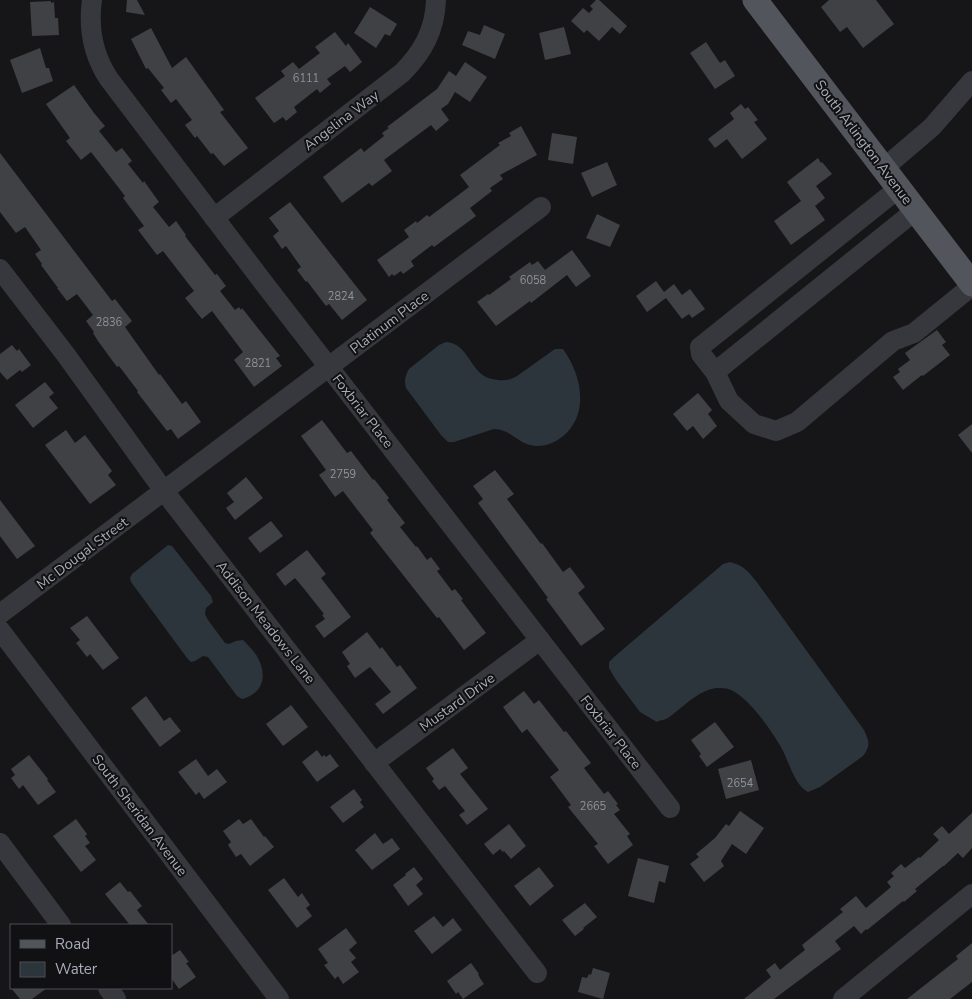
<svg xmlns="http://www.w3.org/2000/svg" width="972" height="999" font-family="'Nunito Sans',sans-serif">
<rect width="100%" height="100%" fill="#161618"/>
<g fill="#2c353c">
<path d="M446,342C467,343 470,369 486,377C490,379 494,379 498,380C505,381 510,380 517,376L555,349H563C582,375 590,415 562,437C554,443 546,446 537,446C518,446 512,429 494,429L454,442H448L441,435L406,388C404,381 405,376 409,369L439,345Z"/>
<path d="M168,545L172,546L211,596L213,602L206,608L205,614L208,620L225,643L229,644L236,641L243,640C248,645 255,652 258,658C268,677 262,694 242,699L237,696L208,657L203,656L195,661L191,662L187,658L131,582L130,578L132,574Z"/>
<path d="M730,562C744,566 747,570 756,581L864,730C869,741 871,745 863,756L820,787L808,792C794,785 789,761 781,747C771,730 749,698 731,690C727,688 721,688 716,688C701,690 688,702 677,711C674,713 671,716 668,718C665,720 660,720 657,722L640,712L616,680L609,668V662L614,657L723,564Z"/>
</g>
<g fill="#404145">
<polygon points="127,0 137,0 145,15 126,12"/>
<polygon points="596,0 599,0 627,26 620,34 612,27 599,41 587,30 584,33 571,21 583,8 589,13 593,9 590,6"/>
<polygon points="829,0 876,0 894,24 863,48 847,27 840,32 821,7"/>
<polygon points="51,1 51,3 54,2 55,18 58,18 59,35 32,36 30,2"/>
<polygon points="370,7 397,24 390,36 385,34 376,48 354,33"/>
<polygon points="484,25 505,34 495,59 462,45 468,31 480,35"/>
<polygon points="564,27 571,54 545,60 539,33"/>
<polygon points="151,28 172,68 186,57 224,110 220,112 248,148 224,166 213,153 211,154 197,136 195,138 185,125 192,120 176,99 171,103 161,90 164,88 148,68 146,69 131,39"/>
<polygon points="335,32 346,46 348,43 362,62 350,72 345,66 327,79 331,84 320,93 317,89 294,107 297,112 286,121 283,117 274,123 255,98 285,76 281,71 293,62 299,69 320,53 315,47"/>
<polygon points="706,42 720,63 725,60 735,76 715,89 690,53"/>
<polygon points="40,48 46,68 49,68 53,81 22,93 10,60"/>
<polygon points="465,62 487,77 470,102 455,92 448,104 441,109 449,120 436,131 431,125 384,160 392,171 372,186 369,183 342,203 323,177 361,148 364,152 384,136 382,133 389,128 387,127 437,89 449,71 456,76"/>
<polygon points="74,85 94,113 105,126 99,131 116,152 122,148 132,161 128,164 143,183 144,181 159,202 153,207 169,227 176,221 186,235 185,236 215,275 217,274 226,286 220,291 235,310 239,307 241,310 242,308 280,356 276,358 282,366 254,387 234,360 243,352 212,311 202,319 185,298 194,291 163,251 157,255 138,230 144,226 123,198 125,196 91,152 81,160 66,141 70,138 46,104"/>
<polygon points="741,104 745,109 748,107 758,120 754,122 767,139 742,159 727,139 715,148 708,139 734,119 730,113"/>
<polygon points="521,126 537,155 500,175 503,179 490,188 492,191 470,208 476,216 434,247 432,245 411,261 414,266 403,274 401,271 394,276 392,274 389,277 377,260 409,237 404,230 416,221 417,223 427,215 429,217 469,187 460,175 500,145 498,143 511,136 509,133"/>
<polygon points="552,133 577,137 573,164 548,160"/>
<polygon points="0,153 112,301 115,299 132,321 125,327 159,375 160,374 182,404 186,401 201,422 178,439 171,429 167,431 137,392 138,391 119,366 117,367 98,341 93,333 94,332 86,321 93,315 77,294 67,301 57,288 58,288 41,265 42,264 35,254 41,250 25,227 16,233 0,212"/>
<polygon points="818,158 821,163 822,162 832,174 816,186 825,198 815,206 825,220 791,245 774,221 801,201 787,182"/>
<polygon points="607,162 617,185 592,197 581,173"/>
<polygon points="290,202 367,300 342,320 329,304 326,306 307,281 306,282 297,270 301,267 286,246 282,249 273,236 279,231 269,218"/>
<polygon points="597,214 620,225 610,247 586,238"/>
<polygon points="572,250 591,276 576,287 567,275 531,303 530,301 496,326 477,302 488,294 489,295 511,279 509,277 530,262 532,265 538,261 545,270"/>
<polygon points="656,281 664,292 674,284 682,295 690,289 705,309 692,318 689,314 682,319 666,298 647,312 636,296"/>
<polygon points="937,330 946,342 942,345 950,355 923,376 922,375 903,390 893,377 900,372 898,369 910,360 905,353"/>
<polygon points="12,345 17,351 19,349 31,365 22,372 20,370 7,380 0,372 0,354"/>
<polygon points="45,382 54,393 49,397 58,408 33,428 15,405"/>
<polygon points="698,393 712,410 708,414 717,426 703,439 693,426 687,431 673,414"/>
<polygon points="322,420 347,453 351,451 373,480 374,479 389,498 387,500 405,523 400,527 416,547 417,546 427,560 431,557 440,569 437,571 452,591 455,589 463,599 461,600 486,633 464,650 439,617 437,618 370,533 373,530 343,491 335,497 319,475 326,470 301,436"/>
<polygon points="972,424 972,453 958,435"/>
<polygon points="66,430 75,443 85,435 112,471 108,475 116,485 90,504 45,445"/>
<polygon points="495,470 514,494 507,499 541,544 542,543 563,572 570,567 585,587 578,593 605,629 581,646 546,599 548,598 478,503 483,499 473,486"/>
<polygon points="246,477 263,498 235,520 226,508 234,502 227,493"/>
<polygon points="0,500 35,546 17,559 0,536"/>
<polygon points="271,521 283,536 260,553 248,538"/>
<polygon points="307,550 326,574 321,578 351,617 324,638 315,626 325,619 322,615 324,614 305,590 295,578 285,586 276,574"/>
<polygon points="87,616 119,658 103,670 90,654 87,657 76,643 80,640 70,628"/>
<polygon points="367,632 380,649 382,647 397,667 400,665 417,688 383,714 375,704 391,692 370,667 355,678 347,666 350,664 342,652"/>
<polygon points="524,691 534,704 539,700 564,732 566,731 591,763 584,768 604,794 608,791 618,804 616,805 620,810 614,814 630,834 627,836 633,845 608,864 594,846 598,844 568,807 571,805 550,777 559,770 527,729 522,733 503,707"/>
<polygon points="146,696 164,721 170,717 181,731 160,747 131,708"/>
<polygon points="291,705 308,727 283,746 266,724"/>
<polygon points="715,722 734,747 707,767 699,756 701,754 691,740"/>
<polygon points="453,748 468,768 460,774 488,809 467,825 459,815 465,811 445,786 439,790 432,781 434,779 426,768"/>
<polygon points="317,750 322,757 324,755 326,757 330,754 339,766 317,782 302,762"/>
<polygon points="29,755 48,779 47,780 56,792 38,805 23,785 19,789 11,778 15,775 11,769"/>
<polygon points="196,759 208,776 217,769 227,782 204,799 199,792 196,795 178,772"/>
<polygon points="751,760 759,790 726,799 718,769"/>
<polygon points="354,789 362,800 360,802 364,807 343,823 330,807"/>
<polygon points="740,811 764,828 746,854 732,844 721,861 724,866 704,882 690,864 699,857 696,854 715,838 726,824 729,826"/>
<polygon points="972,813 972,848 963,858 958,853 944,866 943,866 915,889 917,891 904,902 903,901 867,930 866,929 861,934 854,926 835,941 841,949 774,999 744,999 771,977 766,970 775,963 780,970 796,957 805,950 802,945 843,912 840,909 856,896 866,908 891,887 887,882 894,876 891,873 901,864 905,868 919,857 920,858 939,840 933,834 942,826 949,834"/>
<polygon points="76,819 87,834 85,836 90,843 85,846 96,860 81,872 53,836"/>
<polygon points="239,819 243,824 251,819 264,837 265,836 274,847 250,866 241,854 236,857 228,845 231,842 223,831"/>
<polygon points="509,824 526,846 511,859 504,851 503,852 500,849 493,855 484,844"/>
<polygon points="375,833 383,844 392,838 400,849 372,870 355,850"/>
<polygon points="638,858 669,866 665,883 659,881 654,903 628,896"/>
<polygon points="414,867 423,879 416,885 423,894 408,906 393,885 406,875 405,874"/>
<polygon points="539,867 554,886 530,906 514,886"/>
<polygon points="284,878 298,897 302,893 310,905 306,908 312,916 297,928 268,890"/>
<polygon points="120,882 128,892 130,891 142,906 137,910 149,925 130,925 105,894"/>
<polygon points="585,903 597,917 583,928 584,929 575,936 562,920"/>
<polygon points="434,916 443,927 453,918 462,930 432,954 414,931"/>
<polygon points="346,928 357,943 349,950 356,958 351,962 359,972 343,984 338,976 335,979 324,965 328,963 318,949"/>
<polygon points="972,943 972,982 950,999 907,999 958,959 956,956"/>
<polygon points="180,950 189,962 186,963 196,977 179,989 171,978 171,956"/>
<polygon points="471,963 479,974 478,974 480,978 484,984 463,999 458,992 456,994 447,981"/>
<polygon points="593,968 610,973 603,999 578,992 582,977 587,978 589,974 591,975"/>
<polygon points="11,988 47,988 32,999 20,999"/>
</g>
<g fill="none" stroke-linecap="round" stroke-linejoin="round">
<g stroke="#37383d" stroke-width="20">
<path d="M92,0C88,29 93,55 109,79L263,282L670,808"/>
<polyline points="884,168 932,127 972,81"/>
<polyline points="899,188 700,347 701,354 715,372 729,401 754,424 776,431 797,422 893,341 914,333 972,286"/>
<path d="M214,218L402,73C423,52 435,30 436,0"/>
<polyline points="0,269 66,355 164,491 537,973"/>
<polyline points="715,372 916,210"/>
<polyline points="0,614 541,207"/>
<polyline points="0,630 279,999"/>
<polyline points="374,763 540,640"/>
<polyline points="0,843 61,925"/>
<polyline points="108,988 116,999"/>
<polyline points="843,999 972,894"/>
</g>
<polyline stroke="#53555c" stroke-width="25" points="755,0 972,284"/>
</g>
<g text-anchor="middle" stroke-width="4" stroke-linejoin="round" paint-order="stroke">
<g font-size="11" fill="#8e929b">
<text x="306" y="82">6111</text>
<text x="533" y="284">6058</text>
<text x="341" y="300">2824</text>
<text x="109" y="326">2836</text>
<text x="258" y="367">2821</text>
<text x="343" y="478">2759</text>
<text x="740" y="787">2654</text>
<text x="593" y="810">2665</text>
</g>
<g font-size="14" fill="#a8adb8" stroke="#111113">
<text transform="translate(341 120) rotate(-37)" y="5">Angelina Way</text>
<text transform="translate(864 142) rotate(53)" y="5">South Arlington Avenue</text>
<text transform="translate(389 322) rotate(-37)" y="5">Platinum Place</text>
<text transform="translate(363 411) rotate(52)" y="5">Foxbriar Place</text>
<text transform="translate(82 553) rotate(-37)" y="5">Mc Dougal Street</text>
<text transform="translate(266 622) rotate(52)" y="5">Addison Meadows Lane</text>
<text transform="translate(457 702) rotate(-36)" y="5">Mustard Drive</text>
<text transform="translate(611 732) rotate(52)" y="5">Foxbriar Place</text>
<text transform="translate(140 815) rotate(53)" y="5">South Sheridan Avenue</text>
</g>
</g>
<rect x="10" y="924" width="162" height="65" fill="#111113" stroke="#4d4f55"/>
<rect x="20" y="940" width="25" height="8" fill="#53555c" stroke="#4d4f55"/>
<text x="55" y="949" font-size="15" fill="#a8adb8">Road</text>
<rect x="20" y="962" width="25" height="15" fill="#2c353c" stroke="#4d4f55"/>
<text x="55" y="974" font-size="15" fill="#a8adb8">Water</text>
</svg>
